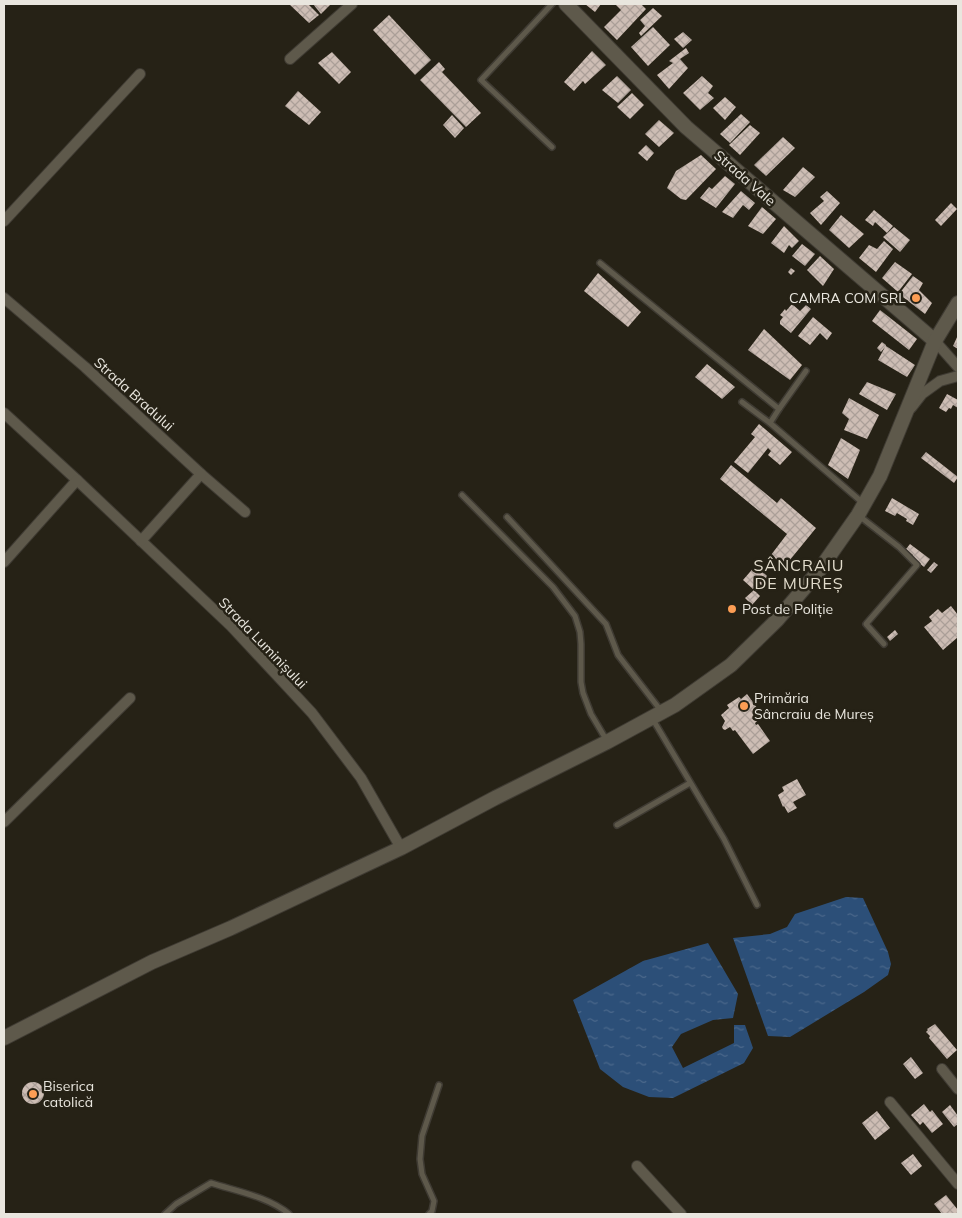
<svg xmlns="http://www.w3.org/2000/svg" width="962" height="1218" font-family="Mulish,sans-serif">
<defs>
<pattern id="water-ripples" width="26" height="14" patternUnits="userSpaceOnUse" patternTransform="scale(1.25)"><rect width="26" height="14" fill="#2c4f78"/><path d="M2 4q2-2 4 0t4 0M15 11q2-2 4 0t4 0" fill="none" stroke="#4b688b"/></pattern>
<pattern id="building-cross-hatch" width="8" height="8" patternUnits="userSpaceOnUse" patternTransform="scale(1.25)"><rect width="8" height="8" fill="#cdbdb4"/><path d="M0 0l8 8M0 8l8-8" fill="none" stroke="#ab9f98"/></pattern>
</defs>
<rect width="100%" height="100%" fill="#262216"/>
<g fill="url(#water-ripples)">
<polygon points="846,897 863,898 888,952 891,964 888,975 864,992 790,1037 768,1036 733,938 770,934 787,927 795,914"/>
<polygon points="708,943 738,994 733,1018 713,1020 681,1034 672,1047 683,1068 734,1043 734,1025 745,1025 753,1048 744,1063 673,1098 649,1097 623,1087 600,1069 573,1000 643,961"/>
</g>
<g fill="url(#building-cross-hatch)">
<polygon points="289,4 308,4 319,15 309,23"/>
<polygon points="313,4 331,4 321,14"/>
<polygon points="585,4 601,4 595,12"/>
<polygon points="615,4 641,4 646,9 617,40 604,27 621,10"/>
<polygon points="653,8 662,16 641,36 639,33 645,26 640,20"/>
<polygon points="389,15 431,60 415,75 373,30"/>
<polygon points="653,27 670,45 648,66 631,47"/>
<polygon points="683,32 692,40 683,48 674,39"/>
<polygon points="686,48 689,53 680,59 688,68 669,89 657,75 673,63 669,61"/>
<polygon points="592,51 606,65 585,84 583,81 574,91 564,82"/>
<polygon points="332,52 351,72 339,84 318,63"/>
<polygon points="439,62 445,69 442,72 481,113 466,127 420,80"/>
<polygon points="617,76 631,90 618,103 602,90"/>
<polygon points="702,76 713,86 708,93 714,98 700,110 683,93"/>
<polygon points="298,91 321,112 309,125 285,106"/>
<polygon points="632,93 644,105 630,119 617,107"/>
<polygon points="725,97 736,107 725,120 713,108"/>
<polygon points="741,114 750,122 730,143 720,134"/>
<polygon points="452,115 464,128 455,138 443,125"/>
<polygon points="659,120 674,133 659,147 645,134"/>
<polygon points="750,125 760,133 740,155 729,145"/>
<polygon points="783,137 795,148 766,176 754,165"/>
<polygon points="646,145 654,153 647,161 638,153"/>
<polygon points="701,155 716,169 686,200 681,199 667,188 676,171"/>
<polygon points="803,167 815,177 795,197 783,190"/>
<polygon points="725,176 735,184 716,208 700,198 709,187 712,189"/>
<polygon points="741,191 755,203 749,210 743,205 733,218 722,212"/>
<polygon points="827,191 840,203 821,225 810,213 824,201 820,197"/>
<polygon points="951,203 957,209 941,226 935,220"/>
<polygon points="762,207 776,219 763,234 748,226"/>
<polygon points="874,210 893,226 887,233 875,222 873,226 865,220"/>
<polygon points="841,215 864,234 849,248 829,230"/>
<polygon points="784,226 799,241 792,248 789,245 784,253 771,243"/>
<polygon points="894,227 910,240 900,252 883,237"/>
<polygon points="884,241 893,249 876,272 859,258 869,245 877,249"/>
<polygon points="802,244 815,254 805,266 792,256"/>
<polygon points="820,256 834,269 823,286 807,270"/>
<polygon points="895,262 912,274 898,292 882,278"/>
<polygon points="791,268 795,271 791,275 788,272"/>
<polygon points="598,273 641,312 628,327 584,291"/>
<polygon points="913,276 923,283 919,290 932,303 925,314 899,294"/>
<polygon points="792,304 800,311 806,305 811,309 791,333 780,324 780,321 783,317 780,315 785,309 786,311"/>
<polygon points="880,310 917,339 909,350 872,321"/>
<polygon points="813,317 832,333 827,340 820,333 810,345 798,336"/>
<polygon points="764,329 802,365 790,380 748,350"/>
<polygon points="958,335 958,349 953,346"/>
<polygon points="882,342 886,345 886,346 915,365 907,377 878,360 885,347 881,352 877,348"/>
<polygon points="707,364 735,387 722,399 695,377"/>
<polygon points="867,382 896,394 887,410 859,394"/>
<polygon points="947,394 958,400 958,408 953,405 951,409 949,408 946,412 939,408"/>
<polygon points="849,398 879,415 867,439 844,430 849,419 842,413"/>
<polygon points="759,424 792,452 780,465 768,455 771,451 768,448 748,473 734,462 755,437 751,434"/>
<polygon points="841,438 860,450 848,479 828,465"/>
<polygon points="926,452 958,477 954,483 921,458"/>
<polygon points="731,465 777,503 781,498 816,528 785,566 771,555 787,534 720,479"/>
<polygon points="892,498 919,514 913,525 906,521 907,519 897,513 895,516 885,511"/>
<polygon points="910,544 930,559 924,567 912,557 913,555 906,549"/>
<polygon points="934,562 938,565 931,573 927,570"/>
<polygon points="756,565 771,580 764,588 759,583 753,589 743,580"/>
<polygon points="754,590 760,596 752,605 745,598"/>
<polygon points="951,606 958,615 958,637 943,650 924,627 932,621 929,617 938,609 942,613"/>
<polygon points="895,630 898,634 890,641 887,637"/>
<polygon points="747,694 763,716 755,723 756,725 758,724 770,741 753,754 735,730 733,731 730,727 725,730 723,729 722,727 725,721 721,715 729,708 727,705 739,697 741,699"/>
<polygon points="797,779 806,795 793,802 797,808 788,813 784,806 783,807 778,795 784,791 782,787"/>
<polygon points="935,1024 957,1050 947,1059 929,1038 930,1036 926,1032 928,1030 927,1029"/>
<polygon points="911,1057 923,1073 915,1079 903,1064"/>
<circle cx="33" cy="1093" r="11"/>
<polygon points="924,1104 930,1112 932,1110 943,1124 932,1133 923,1122 920,1125 911,1115"/>
<polygon points="950,1105 958,1116 958,1124 954,1127 942,1112"/>
<polygon points="877,1111 890,1128 875,1140 862,1123"/>
<polygon points="913,1154 922,1166 911,1175 901,1163"/>
<polygon points="946,1195 958,1210 958,1214 942,1214 934,1204"/>
</g>
<g fill="none" stroke-linecap="round" stroke-linejoin="round">
<defs>
<g id="service">
<polyline points="552,147 481,80 552,4"/>
<polyline points="600,263 779,409"/>
<polyline points="742,402 770,423 863,503"/>
<polyline points="770,423 779,409 806,371"/>
<polyline points="462,495 553,587 575,616 580,632 581,644 581,682 583,693 591,714 607,741"/>
<polyline points="858,515 899,547 917,565 866,624 884,644"/>
<polyline points="507,517 606,624 618,655 662,712"/>
<polyline points="652,718 724,839 757,905"/>
<polyline points="617,825 690,783"/>
<path d="M165,1214L176,1204L211,1183C236,1191 269,1197 289,1214"/>
<polyline points="429,1214 432,1211 434,1201 422,1174 420,1159 422,1136 439,1085"/>
</g>
<g id="minor">
<polyline points="290,59 352,4"/>
<polyline points="4,221 140,74"/>
<polyline points="4,298 85,367 201,474 245,512"/>
<polyline points="935,341 958,367"/>
<polyline points="911,408 922,394 940,381 958,376"/>
<polyline points="4,413 77,480 231,626 312,713 361,778 401,848"/>
<polyline points="141,541 201,474"/>
<polyline points="4,562 77,480"/>
<polyline points="4,822 130,698"/>
<polyline points="942,1069 958,1089"/>
<polyline points="890,1102 958,1184"/>
<polyline points="637,1166 681,1214"/>
</g>
<polyline id="tertiary" points="566,4 686,127 935,341"/>
<polyline id="secondary" points="4,1038 152,962 231,928 401,848 495,798 607,742 675,705 731,665 777,620 818,572 858,515 880,476 935,341 958,303"/>
</defs>
<use href="#service" stroke="#3f3b33" stroke-width="8"/>
<use href="#minor" stroke="#3f3b33" stroke-width="12"/>
<use href="#tertiary" stroke="#3f3b33" stroke-width="16"/>
<use href="#secondary" stroke="#3f3b33" stroke-width="16"/>
<use href="#service" stroke="#5e594b" stroke-width="5"/>
<use href="#minor" stroke="#5e594b" stroke-width="10"/>
<use href="#tertiary" stroke="#5e594b" stroke-width="14"/>
<use href="#secondary" stroke="#5e594b" stroke-width="14"/>
</g>
<g fill="#fc9d54" stroke="#262216" stroke-width="2">
<circle cx="916" cy="298" r="5"/>
<circle cx="732" cy="609" r="5"/>
<circle cx="744" cy="706" r="5"/>
<circle cx="33" cy="1094" r="5"/>
</g>
<g text-anchor="middle" stroke-width="5" stroke-linejoin="round" paint-order="stroke">
<g font-size="14" fill="#e9e6de" stroke="#262216">
<text transform="translate(745 178) rotate(41)" y="5">Strada Vale</text>
<text transform="translate(134 394) rotate(42)" y="5">Strada Bradului</text>
<text transform="translate(263 643) rotate(46)" y="5">Strada Luminișului</text>
</g>
<g font-size="14" fill="#e9e6de" stroke="#262216" text-anchor="start">
<text x="906" y="303" text-anchor="end">CAMRA COM SRL</text>
<text x="742" y="614">Post de Poliție</text>
<text x="754" y="703">Primăria<tspan x="754" dy="16">Sâncraiu de Mureș</tspan></text>
<text x="43" y="1091">Biserica<tspan x="43" dy="16">catolică</tspan></text>
</g>
<g font-size="16" letter-spacing="1" fill="#e2dccc" stroke="#262216">
<text x="799" y="571">SÂNCRAIU<tspan x="799" dy="18">DE MUREȘ</tspan></text>
</g>
</g>
<rect width="962" height="1218" fill="none" stroke="#e9e6de" stroke-width="10"/>
</svg>
